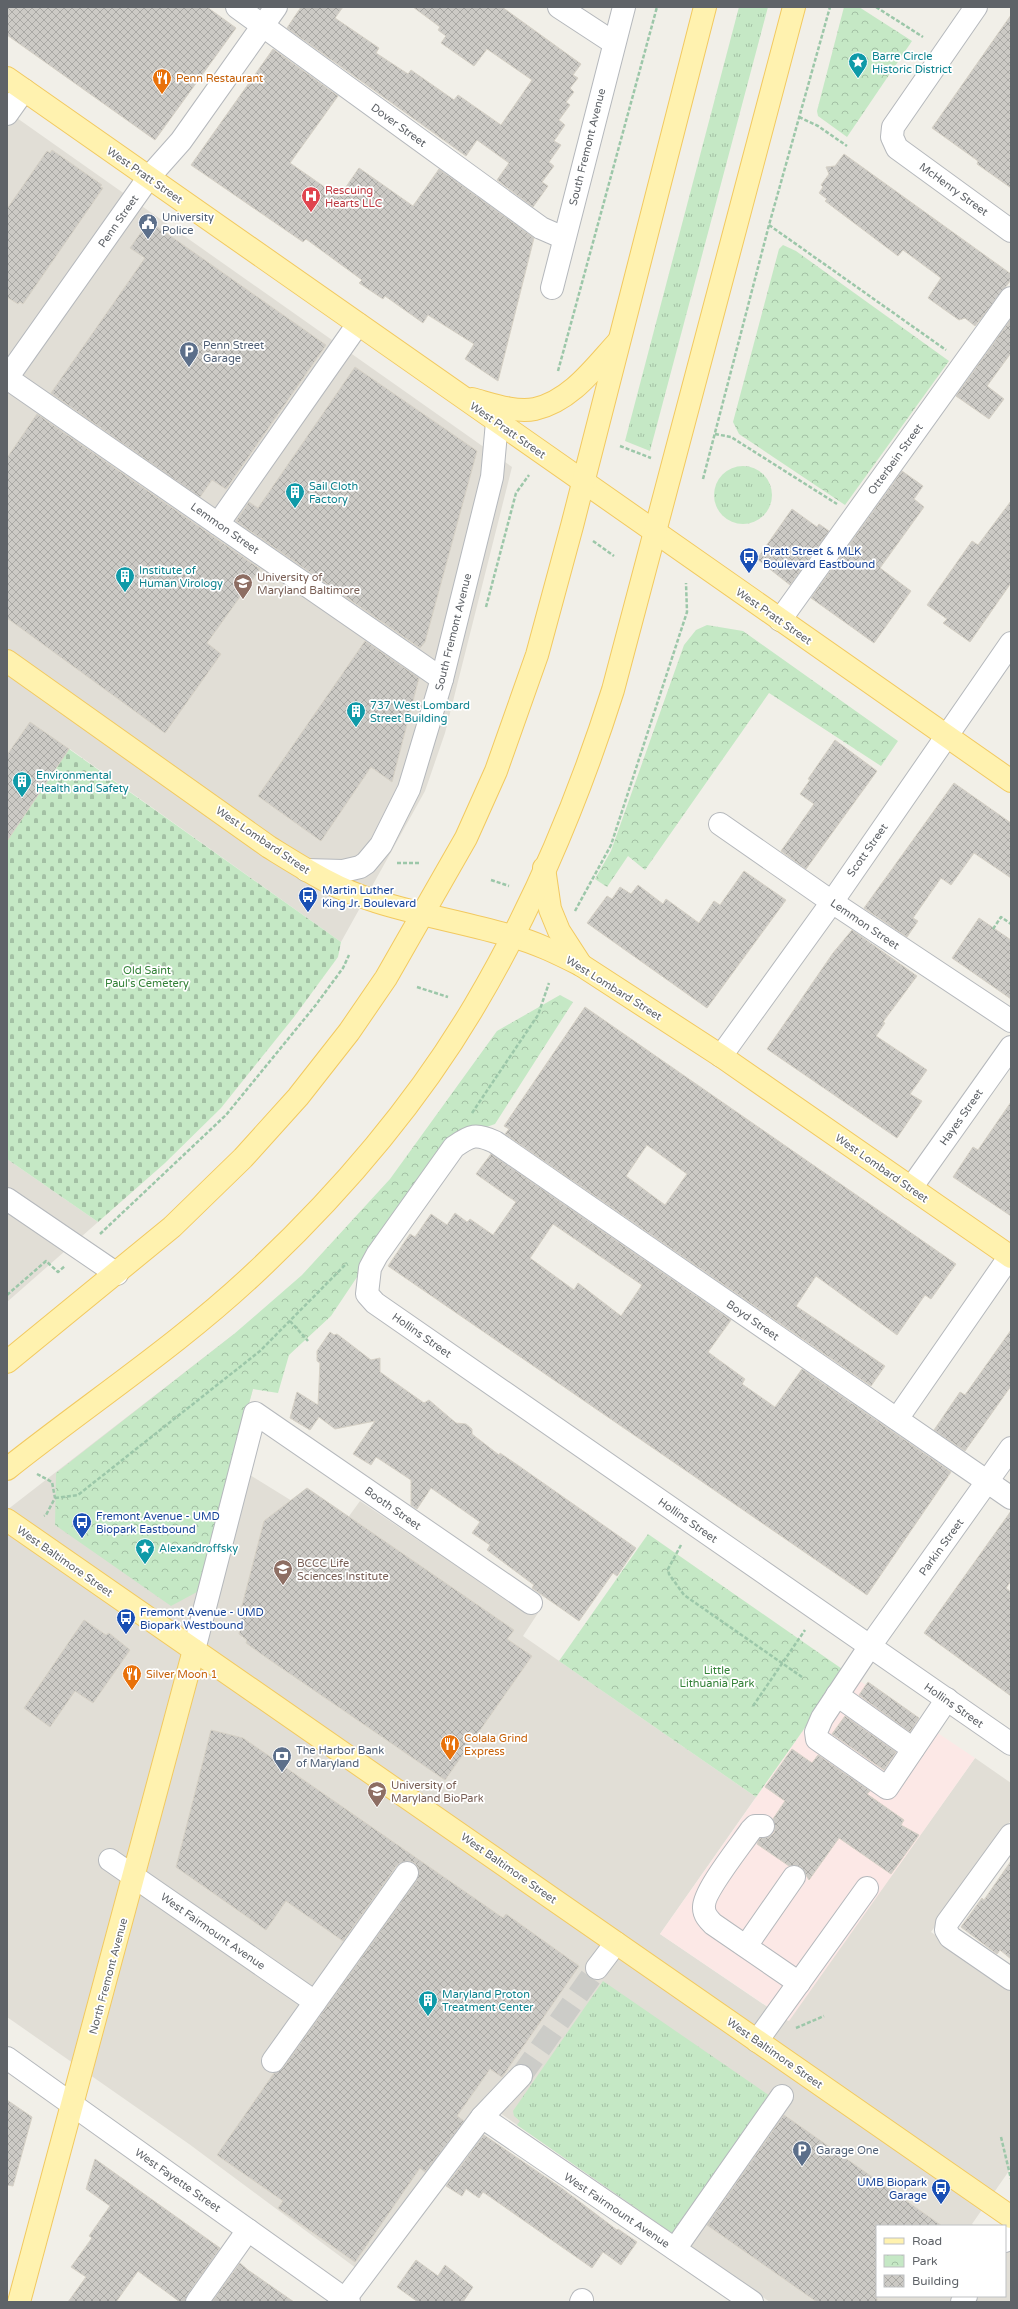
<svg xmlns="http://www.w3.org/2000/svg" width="1018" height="2309" font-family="'Varela Round',sans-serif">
<defs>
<pattern id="grass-tufts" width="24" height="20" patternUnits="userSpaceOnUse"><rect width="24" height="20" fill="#c5e8c5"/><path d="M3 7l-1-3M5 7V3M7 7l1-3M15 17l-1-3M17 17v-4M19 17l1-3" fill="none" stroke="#a3c0a4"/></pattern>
<pattern id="cemetery-stones" width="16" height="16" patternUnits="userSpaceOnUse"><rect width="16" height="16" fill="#c5e8c5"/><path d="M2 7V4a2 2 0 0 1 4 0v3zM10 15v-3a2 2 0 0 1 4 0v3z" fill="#a3c0a4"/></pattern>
<pattern id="park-crowns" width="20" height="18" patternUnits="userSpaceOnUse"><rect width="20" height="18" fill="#c5e8c5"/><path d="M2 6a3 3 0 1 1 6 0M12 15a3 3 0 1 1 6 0" fill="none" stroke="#a3c0a4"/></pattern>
<pattern id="building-cross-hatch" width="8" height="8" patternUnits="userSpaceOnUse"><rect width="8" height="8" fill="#cccac5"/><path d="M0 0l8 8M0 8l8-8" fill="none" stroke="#a9a8a4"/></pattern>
</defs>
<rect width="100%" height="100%" fill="#f1efe8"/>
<g fill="#e1ded6">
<polygon points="7,111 512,467 445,733 425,791 341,942 70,749 7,841"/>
<polygon points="7,1159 98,1222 7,1302"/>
<polygon points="234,1334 253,1389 232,1464 339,1530 360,1501 430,1548 434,1541 538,1613 523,1636 756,1797 660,1934 788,2021 975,1758 1011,1783 1011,1820 931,1932 1011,1987 1011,2168 972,2224 975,2226 877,2226 877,2296 1005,2296 1005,2247 1011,2252 1011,2302 770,2302 493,2108 372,2280 189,2144 7,2017 7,1510"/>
</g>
<polygon fill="#fce8e6" points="845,1671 975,1758 789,2021 660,1934"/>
<g fill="url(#grass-tufts)">
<polygon points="739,7 768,7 650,451 625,441"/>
<circle cx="743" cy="495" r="29"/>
<polygon points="603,1981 773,2098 675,2235 517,2125 520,2121 514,2116 513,2111"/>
</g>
<polygon fill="url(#cemetery-stones)" points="69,749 341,942 338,957 294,1017 221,1108 165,1163 98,1222 7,1159 7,841"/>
<g fill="url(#park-crowns)">
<polygon points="844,7 859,7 912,41 847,137 818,116 817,111"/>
<polygon points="783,245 796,251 949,361 845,505 739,434 733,422 779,249"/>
<polygon points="707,625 743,631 898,741 881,766 769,693 645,870 628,856 607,887 595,879 611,851 684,645 696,630"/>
<polygon points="560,995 573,1002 495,1124 448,1141 331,1316 289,1355 278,1393 253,1389 197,1592 171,1606 55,1525 56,1473 234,1334 302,1275 390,1179 497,1031"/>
<polygon points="648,1534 845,1671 756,1797 559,1661"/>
</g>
<g fill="url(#building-cross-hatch)" stroke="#d6d1c6" fill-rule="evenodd">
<polygon points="7,7 207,7 236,28 155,140 7,35"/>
<polygon points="301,7 343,7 335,18 379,48 376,53 408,74 411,70 454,100 458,95 501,125 532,80 487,49 474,66 441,43 446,36 438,30 440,27 413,7 502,7 581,64 573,75 578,78 570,88 574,92 566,102 570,105 559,120 565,125 554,141 561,145 549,162 554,166 542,182 548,186 533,207 497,180 509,163 477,140 466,156 287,28"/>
<polygon points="1011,15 1011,188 977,164 978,161 932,128"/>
<polygon points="273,49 338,96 290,163 339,197 359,168 413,206 439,169 534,238 498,381 465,359 474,344 428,315 423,323 385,296 383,299 359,283 362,280 306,239 303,242 191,165"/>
<polygon points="52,150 102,185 100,187 103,188 23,304 20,302 18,304 7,297 7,209 47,151 50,153"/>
<polygon points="844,154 1011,274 1011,280 975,326 965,318 959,320 928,298 941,278 903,250 898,256 825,201 827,199 819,193 823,187 821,185 829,174 826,167 835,166"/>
<polygon points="149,221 326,345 226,489 212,480 200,497 51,393 145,258 130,248"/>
<polygon points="1011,319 1011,353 987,386 1004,399 989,419 956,396"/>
<polygon points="355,367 477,451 425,642 420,648 236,521 249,502 258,508"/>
<polygon points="37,414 260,569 207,643 221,654 165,733 7,618 7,458"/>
<polygon points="902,471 923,486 914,499 924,507 880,568 911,591 874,643 811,598"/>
<polygon points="1011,501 1011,583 970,642 943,623 947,619 927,605 972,541 978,545"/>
<polygon points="792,509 817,527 819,524 829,531 790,585 757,559"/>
<polygon points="365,641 419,678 392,782 371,767 321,841 258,796"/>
<polygon points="30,722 69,749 7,841 7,755"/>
<polygon points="835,740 877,771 806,869 781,851 814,804 800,794 810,780 808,779"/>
<polygon points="954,783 1011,823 1011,878 974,853 951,885 941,878 913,918 918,921 907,937 864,908"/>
<polygon points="744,871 786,900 707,1008 587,923 607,896 612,899 620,887 631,894 638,885 663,904 666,899 699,923 714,901 720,905"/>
<polygon points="979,918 1011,940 1011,999 952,958"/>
<polygon points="852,930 917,976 883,1022 885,1023 876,1036 927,1070 910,1094 922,1101 897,1138 767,1049 833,953"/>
<path d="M585,1007L956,1264L931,1299L925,1295L897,1335L816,1276L796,1306L885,1366L871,1386L505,1134L509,1129L504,1126ZM647,1145L687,1174L665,1205L626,1176Z"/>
<polygon points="1011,1102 1011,1216 953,1177 973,1147 978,1150"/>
<path d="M491,1154L731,1320L708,1352L745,1379L742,1384L775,1407L802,1369L951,1472L867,1595L388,1266L410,1234L415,1237L431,1214L447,1225L455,1213L467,1222L470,1219L493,1235L516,1202L476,1174ZM553,1224L642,1285L621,1316L578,1283L574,1290L530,1258Z"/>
<polygon points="1011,1330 1011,1386 965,1451 934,1430 960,1392 965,1395"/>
<polygon points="330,1332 334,1335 337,1334 371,1360 380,1358 380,1372 424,1403 429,1400 456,1423 466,1424 472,1429 472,1434 499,1455 500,1453 519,1466 636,1548 617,1576 613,1573 579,1621 532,1588 534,1585 487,1550 490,1545 472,1533 480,1522 431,1488 417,1509 411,1505 411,1480 376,1457 371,1465 353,1454 375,1421 335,1429 319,1417 310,1430 290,1418 297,1392 318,1405 320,1363 317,1361 317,1351"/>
<polygon points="307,1488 514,1630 507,1639 532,1656 445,1780 267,1658 246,1643 247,1640 239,1634 242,1620 239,1617 264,1521"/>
<polygon points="1011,1511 1011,1581 1006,1588 1011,1592 1011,1696 924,1633"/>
<polygon points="84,1620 106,1635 109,1633 130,1650 93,1703 75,1691 50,1727 24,1708"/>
<polygon points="868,1682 919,1718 910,1732 859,1695"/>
<polygon points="845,1716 896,1752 884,1770 832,1734"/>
<polygon points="211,1730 243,1738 503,1918 506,1914 579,1966 502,2077 490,2069 457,2116 464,2121 425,2172 420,2168 355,2262 278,2208 283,2201 217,2155 274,2073 283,2068 417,1880 418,1868 415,1863 409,1861 402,1862 397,1865 343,1941 286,1901 266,1930 176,1867"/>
<polygon points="792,1749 812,1763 818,1755 870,1791 867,1794 904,1820 901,1825 919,1835 891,1874 839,1838 809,1880 801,1867 795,1865 789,1866 757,1844 760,1838 769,1837 774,1833 775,1826 773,1819 785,1801 765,1787"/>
<polygon points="1011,1861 1011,1959 1000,1950 997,1954 961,1927 982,1898 984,1900"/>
<polygon points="7,2100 32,2117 13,2186 7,2185"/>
<polygon points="784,2115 942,2226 877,2226 877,2302 817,2302 707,2225"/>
<polygon points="484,2135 560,2187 617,2230 618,2229 637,2242 621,2265 603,2252 592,2268 483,2192 479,2198 466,2189 462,2196 446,2186"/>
<polygon points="95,2159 220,2248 187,2295 185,2302 180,2302 138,2271 116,2302 68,2302 86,2277 71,2267 92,2238 89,2236 110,2206 86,2189"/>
<polygon points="416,2260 438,2276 445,2265 473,2287 463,2302 418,2302 397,2287"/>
<polygon points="240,2263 248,2270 294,2302 212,2302"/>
</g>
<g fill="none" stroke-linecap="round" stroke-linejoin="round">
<polyline stroke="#ccccc8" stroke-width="22" stroke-dasharray="22 11" stroke-linecap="butt" points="521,2076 597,1968"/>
<defs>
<g id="minor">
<polyline points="237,7 541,228 564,238"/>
<polyline points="559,7 614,43"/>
<polyline points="976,7 893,127 892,137 897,148 1011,231"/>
<polyline points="7,114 24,90"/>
<polyline points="552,288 624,7"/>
<polyline points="7,378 442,679"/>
<polyline points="7,378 149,177 181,141 276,7"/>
<polyline points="218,524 358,324"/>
<polyline points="780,620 1011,298"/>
<polyline points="720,824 832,902 1011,1021"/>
<polyline points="306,870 343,871 360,867 366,863 381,845 409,789 442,679 492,477 497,422"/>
<polyline points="721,1056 832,902 1011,643"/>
<polyline points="911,1188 1011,1047"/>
<polyline points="7,1199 117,1274"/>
<polyline points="897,1419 1010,1256"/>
<path d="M1011,1498L495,1142C476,1133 471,1135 454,1147L377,1255L370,1268L367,1294L375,1303L1011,1744"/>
<polyline points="194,1650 255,1413 531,1603"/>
<polyline points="837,1695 913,1749"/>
<polyline points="947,1699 887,1788 817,1739 816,1732 822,1718 870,1646 1011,1448"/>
<path d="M763,1826H755L751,1830C741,1845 702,1893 704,1908C704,1915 709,1920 713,1924L799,1983"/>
<polyline points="1011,1835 947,1923 946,1930 950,1937 1011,1979"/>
<polyline points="110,1860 315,2002"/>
<polyline points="746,1946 794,1877"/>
<polyline points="597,1968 616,1943"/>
<polyline points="757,2041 867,1888"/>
<polyline points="7,2058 349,2302"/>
<polyline points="273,2061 407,1873"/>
<polyline points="482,2117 752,2302"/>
<polyline points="1005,2241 1011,2233"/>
<polyline points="675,2249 782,2096"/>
<polyline points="345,2299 482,2117 521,2076"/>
<polyline points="197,2302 248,2230"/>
<polyline points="581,2302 582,2300"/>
<polyline points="962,2302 966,2296"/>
</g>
<g id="major">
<polyline points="7,78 1011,781"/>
<path d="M472,399C491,404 515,413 535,409C571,401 595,367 618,342"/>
<path d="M7,661L269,847C303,868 337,890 375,901C419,915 466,923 511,936C535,942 559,954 581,965L721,1056L1011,1257"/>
<polyline points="544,868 550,909 559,931 581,965"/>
<polyline points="7,1362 172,1227 243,1158 298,1097 349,1032 386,978 466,838 496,771 537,655 572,526 705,7"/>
<path d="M7,1469C90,1403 180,1344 257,1271C340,1193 417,1103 475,1005C532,909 579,797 613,690L794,7"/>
<polyline points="7,1520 1011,2217"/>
<polyline points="19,2302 194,1650"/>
</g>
</defs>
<use href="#minor" stroke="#b5b8bc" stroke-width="24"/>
<use href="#major" stroke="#f2c960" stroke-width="24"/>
<g stroke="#9cc7a9" stroke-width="2.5" stroke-dasharray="4 2" stroke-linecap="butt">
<polyline points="876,7 923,37"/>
<polyline points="799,117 818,126 847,146"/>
<polyline points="769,225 946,350"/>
<polyline points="558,371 657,7"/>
<polyline points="715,434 731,437 837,504"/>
<polyline points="620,446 651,458"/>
<polyline points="703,479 769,225 830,7"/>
<polyline points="593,541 614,556"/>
<polyline points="486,607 516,493 529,475"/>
<polyline points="397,863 419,863"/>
<polyline points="491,880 509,886"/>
<polyline points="575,911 611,845 687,612 686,583"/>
<polyline points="993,929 1001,917 1011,924"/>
<polyline points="417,987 448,997"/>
<polyline points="472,1113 538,1015 549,983"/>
<polyline points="100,1234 226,1115 315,1006 343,968 349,955"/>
<polyline points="7,1295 46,1261 58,1272 65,1266"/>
<polyline points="290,1321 308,1341"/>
<polyline points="37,1474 52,1482 55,1498 46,1515 44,1516"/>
<polyline points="55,1498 78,1495 260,1351 347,1263"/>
<polyline points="681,1545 668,1569 669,1574 684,1595 802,1677"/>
<polyline points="753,1706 805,1630"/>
<polyline points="796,2028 824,2016"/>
<polyline points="1001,2137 1011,2179"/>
</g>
<use href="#minor" stroke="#fff" stroke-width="22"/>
<use href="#major" stroke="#fff2af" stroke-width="22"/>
</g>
<defs>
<symbol id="sight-pin" viewBox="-11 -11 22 30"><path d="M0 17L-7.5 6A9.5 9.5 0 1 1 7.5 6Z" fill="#0f9aa8" stroke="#fff"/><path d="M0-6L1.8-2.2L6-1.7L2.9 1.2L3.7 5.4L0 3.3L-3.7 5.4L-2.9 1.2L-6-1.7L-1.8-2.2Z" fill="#fff"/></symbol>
<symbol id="restaurant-pin" viewBox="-11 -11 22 30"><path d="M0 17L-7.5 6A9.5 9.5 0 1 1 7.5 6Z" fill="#e8710a" stroke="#fff"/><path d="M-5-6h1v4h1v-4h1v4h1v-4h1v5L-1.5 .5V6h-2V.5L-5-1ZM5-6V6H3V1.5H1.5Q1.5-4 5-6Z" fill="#fff"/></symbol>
<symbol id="hospital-pin" viewBox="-11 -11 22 30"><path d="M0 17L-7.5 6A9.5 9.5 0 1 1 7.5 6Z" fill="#e0444e" stroke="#fff"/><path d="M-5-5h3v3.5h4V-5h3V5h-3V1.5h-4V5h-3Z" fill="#fff"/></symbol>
<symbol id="civic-pin" viewBox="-11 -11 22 30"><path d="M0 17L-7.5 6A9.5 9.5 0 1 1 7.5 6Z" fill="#5c6f8a" stroke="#fff"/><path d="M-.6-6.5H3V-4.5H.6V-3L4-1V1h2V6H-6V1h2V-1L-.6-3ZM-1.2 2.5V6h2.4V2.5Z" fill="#fff"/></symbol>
<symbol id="parking-pin" viewBox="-11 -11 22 30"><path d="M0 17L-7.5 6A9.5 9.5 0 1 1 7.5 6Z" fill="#5c6f8a" stroke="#fff"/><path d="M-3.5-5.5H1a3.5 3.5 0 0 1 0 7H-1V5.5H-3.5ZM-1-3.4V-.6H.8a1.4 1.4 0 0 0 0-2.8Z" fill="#fff"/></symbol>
<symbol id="building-pin" viewBox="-11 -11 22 30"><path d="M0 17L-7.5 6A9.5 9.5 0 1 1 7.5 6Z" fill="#0f9aa8" stroke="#fff"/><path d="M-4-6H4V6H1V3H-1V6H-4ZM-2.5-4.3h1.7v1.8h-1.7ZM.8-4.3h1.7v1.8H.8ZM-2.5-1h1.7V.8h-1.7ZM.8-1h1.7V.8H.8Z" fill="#fff"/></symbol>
<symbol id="bus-pin" viewBox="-11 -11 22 30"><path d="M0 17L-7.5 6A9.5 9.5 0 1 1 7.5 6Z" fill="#1a4fb4" stroke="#fff"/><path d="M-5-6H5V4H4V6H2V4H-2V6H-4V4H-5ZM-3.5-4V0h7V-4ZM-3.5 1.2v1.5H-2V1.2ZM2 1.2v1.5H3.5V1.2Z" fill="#fff"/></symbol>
<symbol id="university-pin" viewBox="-11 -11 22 30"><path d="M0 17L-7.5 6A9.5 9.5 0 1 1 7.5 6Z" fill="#8d6e63" stroke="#fff"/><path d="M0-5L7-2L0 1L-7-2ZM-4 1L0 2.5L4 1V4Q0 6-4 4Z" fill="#fff"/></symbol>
<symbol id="bank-pin" viewBox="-11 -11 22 30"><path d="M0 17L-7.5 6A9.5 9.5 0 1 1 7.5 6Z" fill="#5c6f8a" stroke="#fff"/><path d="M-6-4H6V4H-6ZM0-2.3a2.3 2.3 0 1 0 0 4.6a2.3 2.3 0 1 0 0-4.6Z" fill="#fff"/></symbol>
</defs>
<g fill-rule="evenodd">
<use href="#sight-pin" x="847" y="51" width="22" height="30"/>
<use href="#restaurant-pin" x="151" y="67" width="22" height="30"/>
<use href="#hospital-pin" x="300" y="185" width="22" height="30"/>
<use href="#civic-pin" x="137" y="212" width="22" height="30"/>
<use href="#parking-pin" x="178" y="340" width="22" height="30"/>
<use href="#building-pin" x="284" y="481" width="22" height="30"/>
<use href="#bus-pin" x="738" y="546" width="22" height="30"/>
<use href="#building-pin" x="114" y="565" width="22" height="30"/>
<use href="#university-pin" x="232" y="572" width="22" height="30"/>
<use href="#building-pin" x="345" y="700" width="22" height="30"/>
<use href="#building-pin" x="11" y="770" width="22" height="30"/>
<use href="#bus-pin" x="297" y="885" width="22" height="30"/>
<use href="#bus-pin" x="71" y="1511" width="22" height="30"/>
<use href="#sight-pin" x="134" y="1537" width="22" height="30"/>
<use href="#university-pin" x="272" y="1558" width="22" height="30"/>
<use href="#bus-pin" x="115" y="1607" width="22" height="30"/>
<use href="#restaurant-pin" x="121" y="1663" width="22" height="30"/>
<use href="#restaurant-pin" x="439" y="1733" width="22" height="30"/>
<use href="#bank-pin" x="271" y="1745" width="22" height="30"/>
<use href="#university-pin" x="366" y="1780" width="22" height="30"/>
<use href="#building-pin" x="417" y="1989" width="22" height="30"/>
<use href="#parking-pin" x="791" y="2139" width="22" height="30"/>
<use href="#bus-pin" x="930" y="2177" width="22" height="30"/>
</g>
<g text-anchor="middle" stroke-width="3.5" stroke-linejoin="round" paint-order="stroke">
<g font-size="11" fill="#0d838f" stroke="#fff" text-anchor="start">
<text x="872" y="60">Barre Circle<tspan x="872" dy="13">Historic District</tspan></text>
<text x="309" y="490">Sail Cloth<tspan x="309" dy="13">Factory</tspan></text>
<text x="139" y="574">Institute of<tspan x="139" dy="13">Human Virology</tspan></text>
<text x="370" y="709">737 West Lombard<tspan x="370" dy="13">Street Building</tspan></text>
<text x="36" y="779">Environmental<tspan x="36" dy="13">Health and Safety</tspan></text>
<text x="159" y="1552">Alexandroffsky</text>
<text x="442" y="1998">Maryland Proton<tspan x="442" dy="13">Treatment Center</tspan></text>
</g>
<g font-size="11" fill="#c56008" stroke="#fff" text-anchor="start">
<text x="176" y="82">Penn Restaurant</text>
<text x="146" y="1678">Silver Moon 1</text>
<text x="464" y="1742">Colala Grind<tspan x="464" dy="13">Express</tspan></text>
</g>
<g font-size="11" fill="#5f6368" stroke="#fff">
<text transform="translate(399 125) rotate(36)" y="4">Dover Street</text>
<text transform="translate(587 147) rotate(-76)" y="4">South Fremont Avenue</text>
<text transform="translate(145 175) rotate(35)" y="4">West Pratt Street</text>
<text transform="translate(954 189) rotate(36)" y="4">McHenry Street</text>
<text transform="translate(118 221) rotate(-55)" y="4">Penn Street</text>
<text transform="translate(508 430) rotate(35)" y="4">West Pratt Street</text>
<text transform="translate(895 459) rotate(-54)" y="4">Otterbein Street</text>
<text transform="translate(225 528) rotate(35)" y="4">Lemmon Street</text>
<text transform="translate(774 616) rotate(35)" y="4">West Pratt Street</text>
<text transform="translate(453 632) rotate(-76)" y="4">South Fremont Avenue</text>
<text transform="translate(263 840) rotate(34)" y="4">West Lombard Street</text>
<text transform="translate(867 850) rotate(-55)" y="4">Scott Street</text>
<text transform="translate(865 924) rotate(34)" y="4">Lemmon Street</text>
<text transform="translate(614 988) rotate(32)" y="4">West Lombard Street</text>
<text transform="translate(961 1117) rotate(-55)" y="4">Hayes Street</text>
<text transform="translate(882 1168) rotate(35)" y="4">West Lombard Street</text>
<text transform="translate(753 1320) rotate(35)" y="4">Boyd Street</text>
<text transform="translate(422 1335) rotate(35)" y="4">Hollins Street</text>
<text transform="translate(393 1508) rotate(35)" y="4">Booth Street</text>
<text transform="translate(688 1520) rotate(35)" y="4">Hollins Street</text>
<text transform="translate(941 1547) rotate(-54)" y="4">Parkin Street</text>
<text transform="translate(65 1561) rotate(35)" y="4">West Baltimore Street</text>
<text transform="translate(954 1705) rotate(35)" y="4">Hollins Street</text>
<text transform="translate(509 1868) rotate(35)" y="4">West Baltimore Street</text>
<text transform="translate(213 1931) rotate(35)" y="4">West Fairmount Avenue</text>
<text transform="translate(108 1976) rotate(-75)" y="4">North Fremont Avenue</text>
<text transform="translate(775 2053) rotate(35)" y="4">West Baltimore Street</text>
<text transform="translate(178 2180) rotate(35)" y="4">West Fayette Street</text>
<text transform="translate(617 2210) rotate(34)" y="4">West Fairmount Avenue</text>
</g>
<g font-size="11" fill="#be3a42" stroke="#fff" text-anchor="start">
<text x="325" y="194">Rescuing<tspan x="325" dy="13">Hearts LLC</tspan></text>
</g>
<g font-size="11" fill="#4e5e75" stroke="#fff" text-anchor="start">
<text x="162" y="221">University<tspan x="162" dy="13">Police</tspan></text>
<text x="203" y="349">Penn Street<tspan x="203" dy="13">Garage</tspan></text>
<text x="296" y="1754">The Harbor Bank<tspan x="296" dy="13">of Maryland</tspan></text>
<text x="816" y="2154">Garage One</text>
</g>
<g font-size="11" fill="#164399" stroke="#fff" text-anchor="start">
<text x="763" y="555">Pratt Street &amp; MLK<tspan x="763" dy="13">Boulevard Eastbound</tspan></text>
<text x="322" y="894">Martin Luther<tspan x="322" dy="13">King Jr. Boulevard</tspan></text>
<text x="96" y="1520">Fremont Avenue - UMD<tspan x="96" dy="13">Biopark Eastbound</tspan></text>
<text x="140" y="1616">Fremont Avenue - UMD<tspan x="140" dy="13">Biopark Westbound</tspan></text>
<text x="927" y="2186" text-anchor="end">UMB Biopark<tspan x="927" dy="13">Garage</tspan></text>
</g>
<g font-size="11" fill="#785e54" stroke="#fff" text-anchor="start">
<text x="257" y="581">University of<tspan x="257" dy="13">Maryland Baltimore</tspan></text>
<text x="297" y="1567">BCCC Life<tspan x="297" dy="13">Sciences Institute</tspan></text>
<text x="391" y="1789">University of<tspan x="391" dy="13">Maryland BioPark</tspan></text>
</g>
<g font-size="11" fill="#348238" stroke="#fff">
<text x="147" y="974">Old Saint<tspan x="147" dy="13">Paul's Cemetery</tspan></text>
<text x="717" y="1674">Little<tspan x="717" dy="13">Lithuania Park</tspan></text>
</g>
</g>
<rect width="1018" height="2309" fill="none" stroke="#5f6368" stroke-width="16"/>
<rect x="876" y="2225" width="130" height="72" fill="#ffffff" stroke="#bfc1c3"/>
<rect x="884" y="2238" width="20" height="6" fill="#fff2af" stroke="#bfc1c3"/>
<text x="912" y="2245" font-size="12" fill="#5f6368">Road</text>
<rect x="884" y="2255" width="20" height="12" fill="url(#park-crowns)" stroke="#bfc1c3"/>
<text x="912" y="2265" font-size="12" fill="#5f6368">Park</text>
<rect x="884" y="2275" width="20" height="12" fill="url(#building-cross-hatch)" stroke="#bfc1c3"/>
<text x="912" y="2285" font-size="12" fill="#5f6368">Building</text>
</svg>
